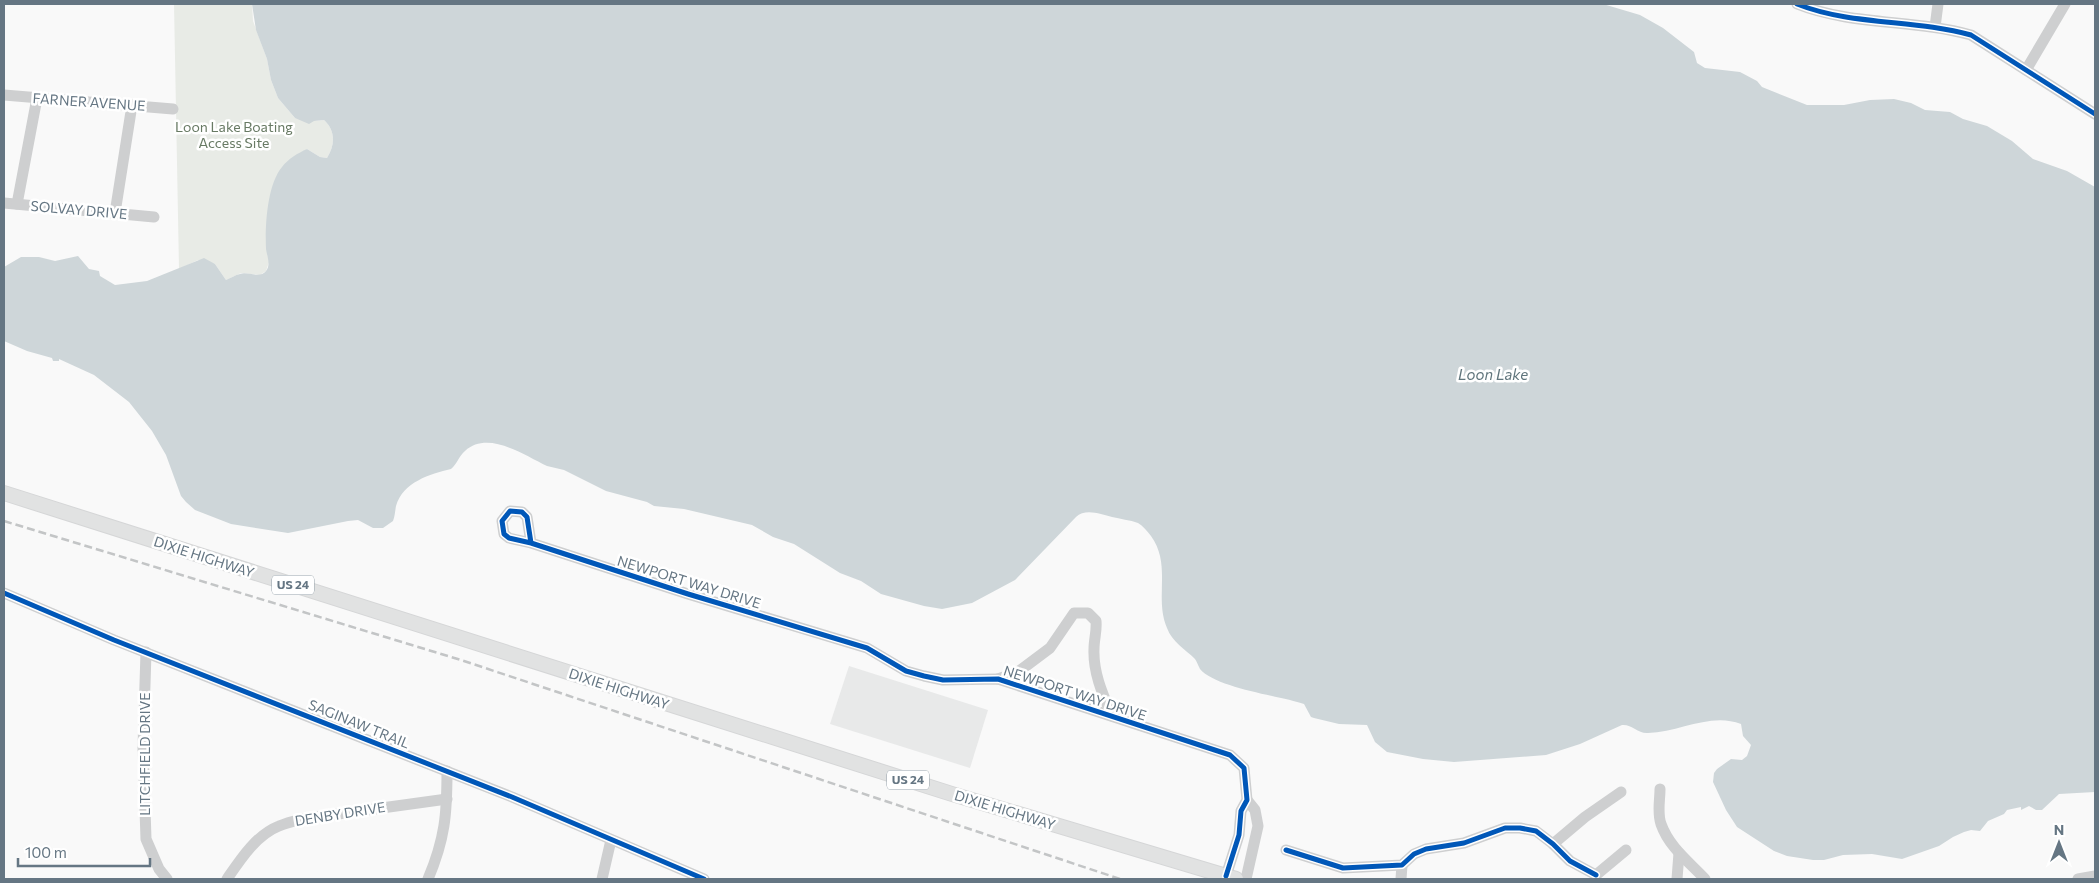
<svg xmlns="http://www.w3.org/2000/svg" width="2099" height="883" font-family="Commissioner,sans-serif">
<rect width="100%" height="100%" fill="#f9f9f9"/>
<polygon fill="#e8e9e9" points="849,666 988,710 970,768 830,724"/>
<path fill="#e8ebe6" d="M174,4H252L253,21L267,59L271,80L278,98L295,118L314,121L324,120C336,131 335,145 327,158L320,157L307,149L289,161L266,227L267,252L269,262L266,271L260,275L241,273L226,280L215,264L198,260L179,269Z"/>
<path fill="#ced6d9" d="M252,4H1603L1640,15L1663,28L1694,52L1697,63L1705,68L1740,72L1757,81L1762,87L1807,105H1844L1870,100L1894,99L1911,103L1925,110L1950,112L1963,119L1987,126L2012,141L2033,159L2067,171L2095,187V792L2059,794L2042,810H2036L2029,806L2021,810V807L2007,810L2004,814L1988,821L1980,831L1971,830L1964,832L1953,837L1939,846L1902,859L1872,854L1843,855L1824,860H1813L1787,856L1774,851L1737,827L1726,810L1713,782L1714,773L1717,769L1731,759L1742,760L1747,756L1751,745L1743,736L1741,724C1711,712 1680,732 1648,733C1638,734 1632,724 1622,725L1580,744L1546,755L1454,762L1423,759L1387,752L1375,742L1367,725L1339,724L1314,718L1311,717L1304,704C1280,696 1216,688 1200,669C1198,665 1197,662 1195,659C1185,649 1172,642 1167,628C1154,598 1172,565 1151,536C1147,531 1143,526 1138,523C1130,520 1120,519 1112,517C1101,514 1085,508 1076,517L1015,580L972,603L942,609L924,606L881,594L861,581L840,573L794,544L773,537L752,525L684,509L654,506L647,502L606,491L564,470L547,466C524,455 488,430 465,451C459,456 457,464 451,469C430,474 403,482 396,506C395,511 395,516 393,521L383,528H373L358,520L348,521L288,533L231,524L195,510L186,502L181,496L166,455L152,431L129,402L94,375L59,359V361H53L52,358L27,351L4,341V267L21,257H39L55,261L78,256L89,269L99,271L100,276L115,285L147,281L204,258L215,264L226,280C231,278 235,275 240,274C247,271 260,279 266,271C271,265 267,256 266,249C265,226 267,185 282,167C288,159 298,153 307,149L320,157L327,158C335,145 336,131 324,120L314,121L309,124L295,118L278,98L271,80L267,59L256,30Z"/>
<g fill="none" stroke-linecap="round" stroke-linejoin="round">
<defs>
<polyline id="major" points="4,493 952,794 1236,879"/>
</defs>
<use href="#major" stroke="#d5d6d7" stroke-width="16"/>
<g stroke="#cecfd0" stroke-width="11">
<path d="M1797,4C1852,26 1915,19 1971,35L2095,114"/>
<polyline points="1935,27 1938,4"/>
<polyline points="2026,70 2065,4"/>
<polyline points="4,95 173,109"/>
<polyline points="4,203 154,217"/>
<polyline points="17,204 37,98"/>
<polyline points="115,213 132,105"/>
<polyline points="531,543 509,538 504,534 502,521 510,511 522,512 527,517 531,543 688,594 867,648 906,671 924,676 943,680 998,679 1230,755 1244,768 1247,800 1241,811 1239,835 1226,876"/>
<polyline points="4,593 114,640 512,797 704,879"/>
<polyline points="146,652 143,748 146,839 159,869 167,879"/>
<path d="M998,679L1018,672L1050,648L1074,613H1088L1096,621C1097,631 1094,639 1094,649C1093,673 1103,695 1112,716"/>
<path d="M1660,789C1660,800 1657,813 1661,824C1669,847 1689,862 1705,879"/>
<polyline points="1553,844 1585,817 1621,792"/>
<polyline points="1286,850 1343,868 1402,865 1414,854 1426,849 1464,843 1505,828 1520,828 1536,831 1553,844 1570,861 1596,875"/>
<polyline points="1596,875 1626,850"/>
<path d="M227,879C240,860 256,835 279,826C286,823 294,821 302,819L447,799"/>
<path d="M428,879C445,839 447,814 447,771"/>
<polyline points="602,879 611,840"/>
<polyline points="1246,879 1258,826 1255,810 1247,800"/>
<polyline points="1401,879 1402,865"/>
<polyline points="1677,879 1679,853"/>
<polyline points="2078,879 2095,876"/>
</g>
<use href="#major" stroke="#e1e2e2" stroke-width="14"/>
<polyline stroke="#c3c5c6" stroke-width="2.5" stroke-dasharray="8 4" stroke-linecap="butt" points="4,521 461,660 1120,879"/>
<defs>
<g id="cycleway">
<path d="M1797,4C1852,26 1915,19 1971,35L2095,114"/>
<polyline points="531,543 509,538 504,534 502,521 510,511 522,512 527,517 531,543 688,594 867,648 906,671 924,676 943,680 998,679 1230,755 1244,768 1247,800 1241,811 1239,835 1226,876"/>
<polyline points="4,593 114,640 512,797 704,879"/>
<polyline points="1286,850 1343,868 1402,865 1414,854 1426,849 1464,843 1505,828 1520,828 1536,831 1553,844 1570,861 1596,875"/>
</g>
</defs>
<use href="#cycleway" stroke="#fff" stroke-width="8"/>
<use href="#cycleway" stroke="#0057b8" stroke-width="5"/>
</g>
<g text-anchor="middle" stroke-width="5" stroke-linejoin="round" paint-order="stroke">
<g fill="#fff" stroke="#939fa8" stroke-width="1">
<rect x="272" y="575.5" width="42" height="19" rx="4"/>
<rect x="887" y="770.5" width="42" height="19" rx="4"/>
</g>
<g font-size="12" font-weight="bold" fill="#657683">
<text x="293" y="589">US 24</text>
<text x="908" y="784">US 24</text>
</g>
<g font-size="14" fill="#657683" stroke="#fff">
<text transform="translate(89 102) rotate(4)" y="5">FARNER AVENUE</text>
<text transform="translate(79 210) rotate(5)" y="5">SOLVAY DRIVE</text>
<text transform="translate(204 557) rotate(18)" y="5">DIXIE HIGHWAY</text>
<text transform="translate(689 582) rotate(17)" y="5">NEWPORT WAY DRIVE</text>
<text transform="translate(619 689) rotate(18)" y="5">DIXIE HIGHWAY</text>
<text transform="translate(1075 693) rotate(18)" y="5">NEWPORT WAY DRIVE</text>
<text transform="translate(359 724) rotate(22)" y="5">SAGINAW TRAIL</text>
<text transform="translate(145 754) rotate(-90)" y="5">LITCHFIELD DRIVE</text>
<text transform="translate(1005 810) rotate(17)" y="5">DIXIE HIGHWAY</text>
<text transform="translate(340 814) rotate(-9)" y="5">DENBY DRIVE</text>
</g>
<g font-size="14" fill="#687a64" stroke="#fff">
<text x="234" y="132">Loon Lake Boating<tspan x="234" dy="16">Access Site</tspan></text>
</g>
<g font-size="15" font-style="italic" fill="#60757c" stroke="#fff">
<text x="1493" y="380">Loon Lake</text>
</g>
</g>
<rect width="2099" height="883" fill="none" stroke="#657683" stroke-width="10"/>
<g transform="translate(2059 843)" stroke="#ffffff" stroke-width="4" paint-order="stroke">
<path d="M0-4L9 19L0 12L-9 19Z" fill="#657683"/>
<text y="-8" font-size="14" font-weight="bold" text-anchor="middle" fill="#657683">N</text>
</g>
<path d="M18 858v8h132v-8" fill="none" stroke="#657683" stroke-width="2.5"/>
<text x="25" y="858" font-size="15" fill="#657683" stroke="#ffffff" stroke-width="4" paint-order="stroke">100 m</text>
</svg>
